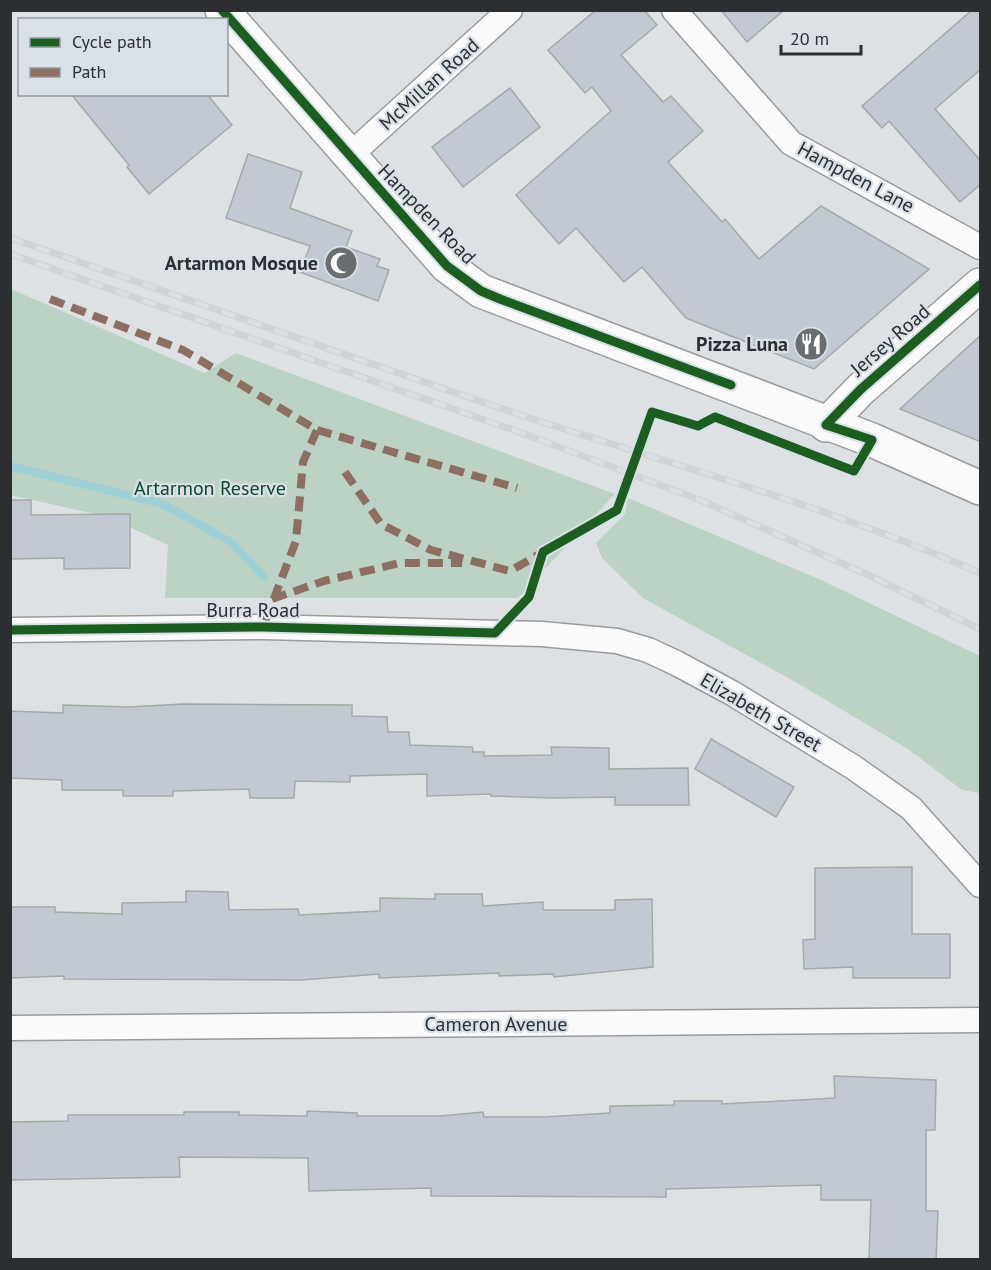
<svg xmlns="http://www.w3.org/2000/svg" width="991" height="1270" font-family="'PT Sans',sans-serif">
<rect width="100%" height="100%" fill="#dee1e4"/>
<g fill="#bbd2c5">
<polygon points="11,289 205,373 236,353 615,494 518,598 165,598 168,545 108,517 11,495"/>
<polygon points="628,498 821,580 980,656 980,793 962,790 908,749 799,684 643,598 602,558 596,543 625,514"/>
</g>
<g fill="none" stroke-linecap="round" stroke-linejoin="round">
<polyline stroke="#9fd0d5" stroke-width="8" points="10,466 163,504 232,543 264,577"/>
</g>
<g fill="#c2c9d2" stroke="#a6a9ab" stroke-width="1.5">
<polygon points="596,10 644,10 657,25 621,55 663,102 671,96 703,131 668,162 722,222 725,219 759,259 821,206 929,269 814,369 686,318 642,267 624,282 576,228 559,244 516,195 611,111 592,87 585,93 548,50"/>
<polygon points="721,10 784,10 747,42"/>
<polygon points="972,10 981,10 981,69 935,109 981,161 981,184 960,202 889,121 882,128 862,106"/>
<polygon points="510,88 540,127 463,187 432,147"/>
<polygon points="71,94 207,94 232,125 149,194 127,167 129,165"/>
<polygon points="248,154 302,172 290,208 352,231 346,247 380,259 377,266 389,270 378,301 300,272 310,246 226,218"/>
<polygon points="981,335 981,442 900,409"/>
<polygon points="10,500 31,500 31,515 130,514 130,568 64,569 64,558 10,559"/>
<polygon points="183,704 352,705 352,716 387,717 388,732 409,732 410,745 472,747 473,752 484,752 484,756 552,755 551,747 609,748 609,769 688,768 689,805 615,805 615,797 553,798 491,796 491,794 427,796 427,774 350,776 350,782 295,781 294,798 250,798 249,789 173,791 173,796 123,796 123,790 62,790 62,780 10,778 10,711 63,713 63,705 129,707"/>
<polygon points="711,739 794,787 776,817 695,769"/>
<polygon points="912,867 912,934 950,934 950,978 853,978 853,967 804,969 803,940 815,939 815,868"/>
<polygon points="186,891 228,892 229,910 298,909 299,915 380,911 380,898 435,899 435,894 482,894 483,906 543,902 543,910 615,910 615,900 652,899 653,967 554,977 553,974 499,976 499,973 379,978 379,974 302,980 64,979 64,976 10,978 10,907 55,907 55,912 122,914 122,903 186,902"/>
<polygon points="834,1076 936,1080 935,1130 926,1130 926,1211 938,1211 936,1260 869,1260 871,1200 821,1200 821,1185 666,1189 666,1197 431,1196 431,1188 309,1191 308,1158 179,1157 180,1177 10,1180 10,1122 68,1121 68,1115 184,1115 184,1112 239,1112 239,1115 307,1116 307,1111 357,1113 357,1116 440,1116 483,1112 484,1117 545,1117 610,1113 610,1106 674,1105 674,1101 722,1101 722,1104 835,1098"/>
</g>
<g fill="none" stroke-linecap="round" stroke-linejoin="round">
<defs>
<g id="street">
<polyline points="674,10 791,143 980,247"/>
<polyline points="348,157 510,10"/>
<polyline points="10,630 263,627 542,634 617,641 648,650 676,663 732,693 853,767 911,808 980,885"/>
<polyline points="10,1028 980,1020"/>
</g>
<g id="secondary">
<polyline points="222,10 447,266 481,291 872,440 980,488"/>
<polyline points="826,425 861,389 980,285"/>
</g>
</defs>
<use href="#street" stroke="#999b9e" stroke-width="27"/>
<use href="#secondary" stroke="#999b9e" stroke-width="36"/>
<use href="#street" stroke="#fafafb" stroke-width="24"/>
<use href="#secondary" stroke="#fafafb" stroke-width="33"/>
<defs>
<g id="rail">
<path d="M10,238C183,297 354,359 527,417C679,467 834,508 980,573"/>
<polyline points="10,254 519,432 700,500 868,575 980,629"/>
</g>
</defs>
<use href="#rail" stroke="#d1d3d4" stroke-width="7"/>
<use href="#rail" stroke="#dae0e8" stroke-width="4.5" stroke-dasharray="14" stroke-linecap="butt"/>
<g stroke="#8d6e63" stroke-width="8" stroke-dasharray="15 8" stroke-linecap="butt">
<polyline points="50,299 183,350 317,430 303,462 296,541 263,627"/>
<polyline points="317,430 517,488"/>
<polyline points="345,472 381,524 431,550 510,571 543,552"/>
<polyline points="272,599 324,581 400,563 462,563"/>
</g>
<defs>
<g id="cycleway">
<polyline points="222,10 447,266 481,291 500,299 731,385"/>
<polyline points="10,630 263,627 495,633 529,597 543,552 617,510 652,412 698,426 715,417 854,471 872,440 826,425 861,389 980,285"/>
</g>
</defs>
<use href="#cycleway" stroke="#dae0e8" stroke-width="13"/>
<use href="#cycleway" stroke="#1b5e20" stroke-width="9"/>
</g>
<defs>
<symbol id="mosque-disc" viewBox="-11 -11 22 22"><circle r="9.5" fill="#6a6d70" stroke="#dae0e8"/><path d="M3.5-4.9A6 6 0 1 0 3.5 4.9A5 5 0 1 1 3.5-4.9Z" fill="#fff"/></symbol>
<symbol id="restaurant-disc" viewBox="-11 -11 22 22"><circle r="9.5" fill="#6a6d70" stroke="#dae0e8"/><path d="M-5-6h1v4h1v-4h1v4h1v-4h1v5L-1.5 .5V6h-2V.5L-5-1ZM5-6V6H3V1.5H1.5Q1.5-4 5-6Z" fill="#fff"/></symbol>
</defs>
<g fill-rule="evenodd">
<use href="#mosque-disc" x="322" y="244" width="38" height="38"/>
<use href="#restaurant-disc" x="792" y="325" width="38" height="38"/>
</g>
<g text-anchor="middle" stroke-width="4.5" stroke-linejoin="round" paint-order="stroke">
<g font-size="20" fill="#2c2f32" stroke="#dae0e8">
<text transform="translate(429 84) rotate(-42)" y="7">McMillan Road</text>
<text transform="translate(856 177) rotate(28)" y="7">Hampden Lane</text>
<text transform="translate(427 214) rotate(46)" y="7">Hampden Road</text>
<text transform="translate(890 340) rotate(-41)" y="7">Jersey Road</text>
<text x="253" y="617">Burra Road</text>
<text transform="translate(761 712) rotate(30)" y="7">Elizabeth Street</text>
<text x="496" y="1031">Cameron Avenue</text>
</g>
<g font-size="20" font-weight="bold" fill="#2c2f32" stroke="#dae0e8" text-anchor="end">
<text x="318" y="270">Artarmon Mosque</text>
<text x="788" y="351">Pizza Luna</text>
</g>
<g font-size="20" fill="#0c482a" stroke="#dae0e8">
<text x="210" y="495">Artarmon Reserve</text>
</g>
</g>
<rect width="991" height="1270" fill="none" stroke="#2c2f32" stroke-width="24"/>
<rect x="18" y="18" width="210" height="78" fill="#dae0e8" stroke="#94999f" stroke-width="1.5"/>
<rect x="30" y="38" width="30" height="9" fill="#1b5e20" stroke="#94999f" stroke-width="1.5"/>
<text x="72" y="48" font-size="18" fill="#2c2f32">Cycle path</text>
<rect x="30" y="68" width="30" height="9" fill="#8d6e63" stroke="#94999f" stroke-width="1.5"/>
<text x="72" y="78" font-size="18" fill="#2c2f32">Path</text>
<path d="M781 45v9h80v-9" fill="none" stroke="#2c2f32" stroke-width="3"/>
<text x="790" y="45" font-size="18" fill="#2c2f32" stroke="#dae0e8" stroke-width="4.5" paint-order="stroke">20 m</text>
</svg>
